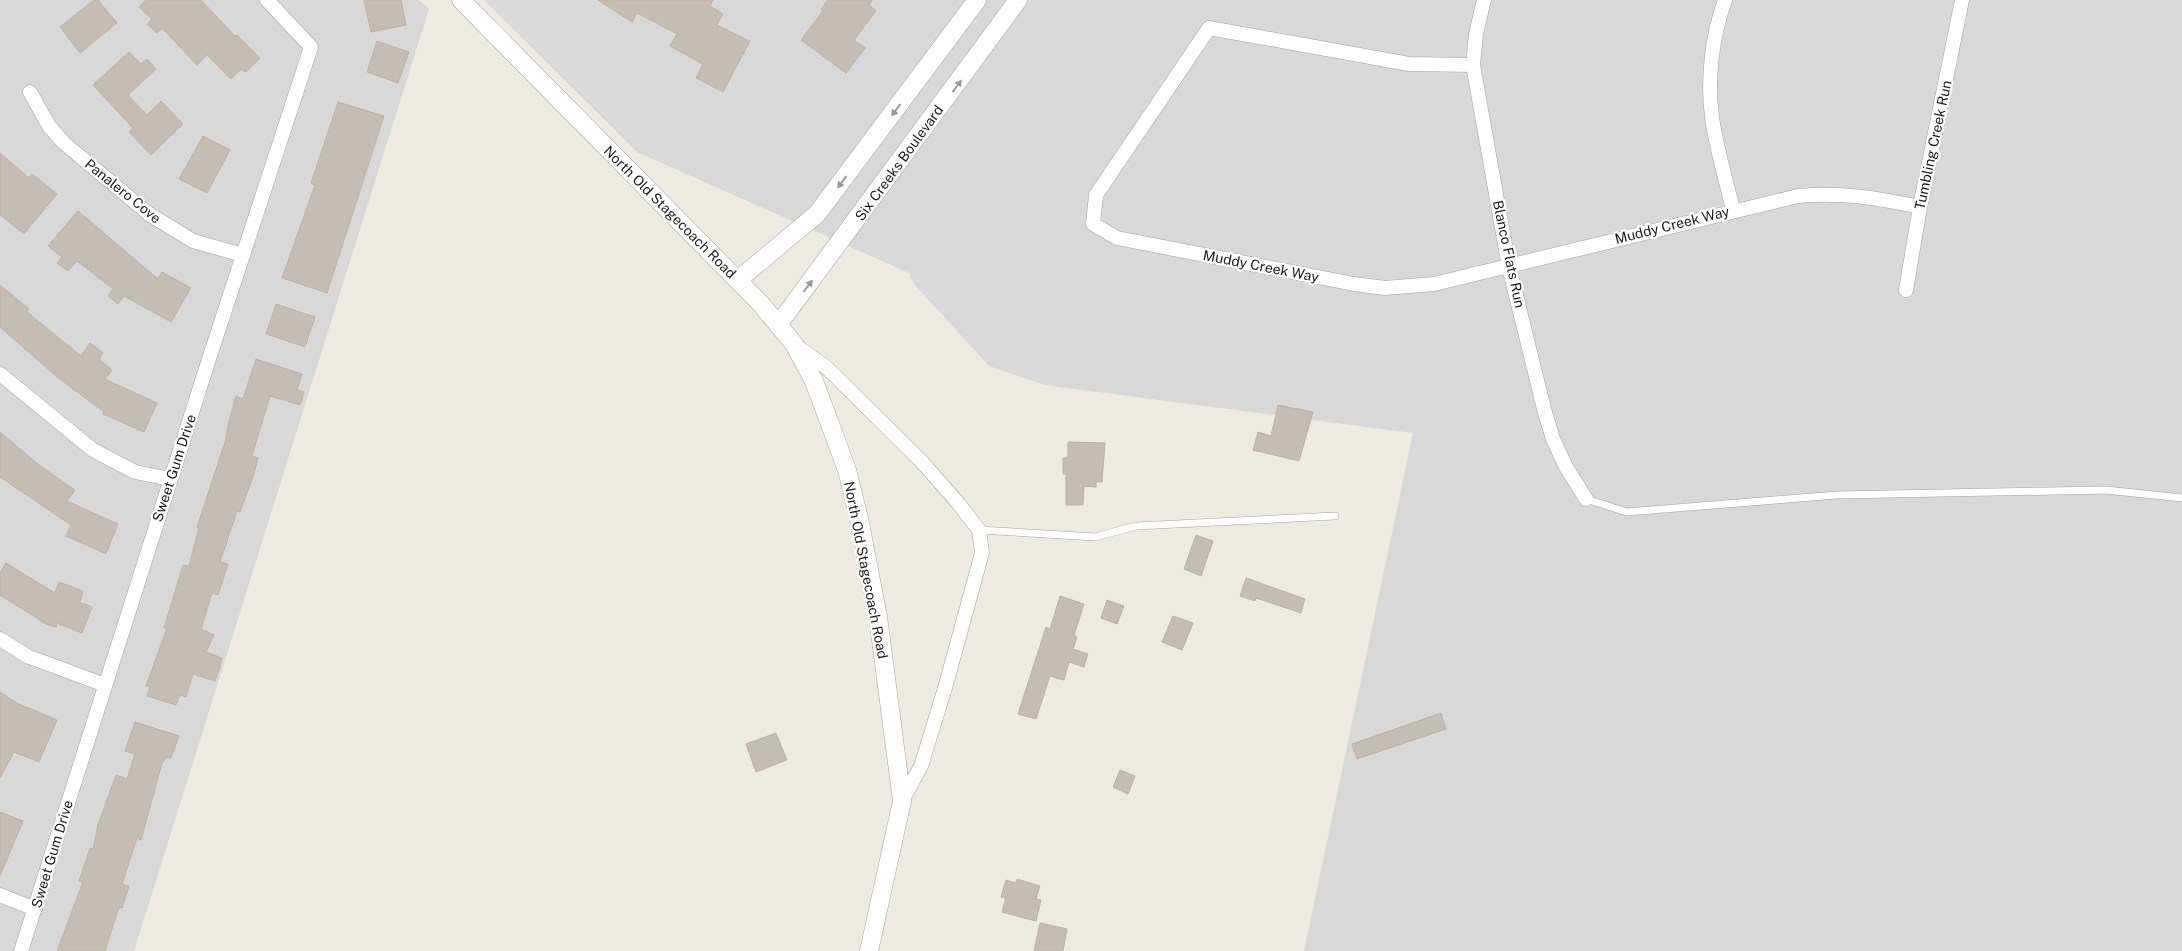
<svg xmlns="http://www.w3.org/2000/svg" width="2182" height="951" font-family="'Public Sans',sans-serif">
<rect width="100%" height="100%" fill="#edeadf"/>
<g fill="#d9d8d8">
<polygon points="0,0 419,0 429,9 134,951 0,951"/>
<polygon points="484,0 2182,0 2182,951 1304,951 1413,433 1044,385 989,366 914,284 909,273 637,152"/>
</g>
<g fill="#c5bdb3" stroke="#bfb2a1">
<polygon points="94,0 98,0 117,23 80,53 60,27"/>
<polygon points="146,0 201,0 235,36 237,35 260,58 246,72 241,69 231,79 207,55 197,65 162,28 157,33 147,24 152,19 139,7"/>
<polygon points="364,0 401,0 406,25 371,32"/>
<polygon points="598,0 713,0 710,6 723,14 717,25 750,41 723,92 696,78 703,64 670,46 677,34 637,13 632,22"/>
<polygon points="828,0 872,0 869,5 876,11 854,40 865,48 846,73 801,40 823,11 821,9"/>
<polygon points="377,41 409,52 398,83 367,72"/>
<polygon points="129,52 141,64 147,59 156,69 128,95 147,115 161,101 183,124 151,155 129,132 133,128 93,85"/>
<polygon points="338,102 384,116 327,293 282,278 315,185 311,183"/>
<polygon points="203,136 230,150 207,193 179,179"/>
<polygon points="0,153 29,178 32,174 57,194 24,234 0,215"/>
<polygon points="78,211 158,279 162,272 191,288 171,322 124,296 118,304 108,296 113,289 77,261 68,271 57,263 62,257 48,246"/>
<polygon points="0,285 29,309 27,312 81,356 90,343 103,353 99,359 112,370 105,379 157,403 144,432 103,414 104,412 56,376 0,327"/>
<polygon points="276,304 315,317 305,347 266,334"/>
<polygon points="256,359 302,374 297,390 304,392 300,405 270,396 252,456 258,458 254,474 240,512 237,511 220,562 228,564 218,595 212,593 201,629 214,635 206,652 222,658 220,667 215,681 193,674 186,697 180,695 176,705 147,696 150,687 146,686 167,628 164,628 183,565 189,566 199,528 197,527 226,439 228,425 236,396 243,399"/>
<polygon points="1278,405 1313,412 1299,461 1253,450 1258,432 1271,436"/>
<polygon points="0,432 39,465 75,490 67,501 118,524 106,554 66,536 71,525 0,477"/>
<polygon points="1068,442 1105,443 1102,482 1096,482 1096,487 1084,486 1083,505 1066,505 1066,474 1063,474 1063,458 1068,458"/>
<polygon points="1196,535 1213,541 1201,576 1184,569"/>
<polygon points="6,563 55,593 59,582 83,591 80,602 92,607 82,633 57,623 56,627 46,624 0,595 0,573"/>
<polygon points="1246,578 1305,599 1301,613 1256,598 1255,601 1240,596"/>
<polygon points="1060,596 1084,604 1074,635 1077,637 1073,649 1088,654 1084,667 1069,662 1064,680 1050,676 1036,719 1018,714 1046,627 1050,629"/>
<polygon points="1107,600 1124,606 1117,624 1101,618"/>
<polygon points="1173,616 1193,623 1182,650 1162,642"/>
<polygon points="0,692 17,703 57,720 39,762 14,752 0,778"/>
<polygon points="1441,713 1446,729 1357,759 1352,744"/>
<polygon points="135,722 179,736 171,758 166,757 162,763 141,840 137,838 122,884 129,886 122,908 119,907 105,951 57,951 83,882 79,881 90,848 93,849 98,825 116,775 127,779 135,754 125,751"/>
<polygon points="776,733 787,760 756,772 746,744"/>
<polygon points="1120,770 1135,776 1128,794 1113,787"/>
<polygon points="0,812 23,821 0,876"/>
<polygon points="1017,879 1040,886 1036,899 1041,900 1036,921 1002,912 1006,898 1001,897 1006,880 1016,883"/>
<polygon points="1040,923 1067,929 1063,951 1034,951"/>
</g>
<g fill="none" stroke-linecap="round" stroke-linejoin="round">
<defs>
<g id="service">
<polyline points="1586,499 1627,512 1837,495 2106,490 2182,498"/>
<polyline points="979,530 1095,537 1136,526 1335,516"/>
</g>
<g id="minor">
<polyline points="1484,0 1476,34 1473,65 1509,267 1544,409 1553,439 1566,467 1586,499"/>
<path d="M1725,0C1712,36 1707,79 1712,117C1716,148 1726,179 1733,210"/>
<path d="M1473,65L1409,64L1209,28L1096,195L1093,224L1117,238L1354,284L1385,288L1434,284L1798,196C1844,192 1876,198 1920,207"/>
<polyline points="30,92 49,126 64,143 149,214 193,241 243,255"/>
<polyline points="1906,290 1920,207 1962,0"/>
<polyline points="795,345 826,367 922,462 958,503 979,530 982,553 945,688 921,766 902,801"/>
<polyline points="0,374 93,450 135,472 170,479"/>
<polyline points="0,639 27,656 105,685"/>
<polyline points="0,895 35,909"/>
<polyline points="21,951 209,359 311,47 267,0"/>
</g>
<g id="tertiary">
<polyline points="461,0 761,304 794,344 814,381 847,470 860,523 878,617 902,801 869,951"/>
<polyline points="738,280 817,214 977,0"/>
<polyline points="778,325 1018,0"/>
</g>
</defs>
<use href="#service" stroke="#a2a2a2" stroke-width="8"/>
<use href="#minor" stroke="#a2a2a2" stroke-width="15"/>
<use href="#tertiary" stroke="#a2a2a2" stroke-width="19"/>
<use href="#service" stroke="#fff" stroke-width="7"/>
<use href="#minor" stroke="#fff" stroke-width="14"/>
<use href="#tertiary" stroke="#fff" stroke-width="18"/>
</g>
<defs><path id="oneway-solid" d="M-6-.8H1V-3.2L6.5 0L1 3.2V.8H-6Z" transform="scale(1.25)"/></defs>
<g fill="#989898">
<use href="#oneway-solid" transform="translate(957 86) rotate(-54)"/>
<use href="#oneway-solid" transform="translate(896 110) rotate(127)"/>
<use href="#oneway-solid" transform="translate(842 182) rotate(127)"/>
<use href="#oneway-solid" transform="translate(808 286) rotate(-53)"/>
</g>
<g text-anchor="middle" stroke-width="4.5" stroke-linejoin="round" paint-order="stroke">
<g font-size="14" fill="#1b1b1b" stroke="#fff">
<text transform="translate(1933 145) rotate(-78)" y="5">Tumbling Creek Run</text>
<text transform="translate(899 163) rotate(-54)" y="5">Six Creeks Boulevard</text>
<text transform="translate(123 191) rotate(39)" y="5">Panalero Cove</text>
<text transform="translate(670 212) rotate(45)" y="5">North Old Stagecoach Road</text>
<text transform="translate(1672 225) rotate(-14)" y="5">Muddy Creek Way</text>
<text transform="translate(1509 254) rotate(78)" y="5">Blanco Flats Run</text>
<text transform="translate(1261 266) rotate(11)" y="5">Muddy Creek Way</text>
<text transform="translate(174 468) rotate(-72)" y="5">Sweet Gum Drive</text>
<text transform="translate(866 570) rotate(79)" y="5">North Old Stagecoach Road</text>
<text transform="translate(52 854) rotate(-73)" y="5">Sweet Gum Drive</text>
</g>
</g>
</svg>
